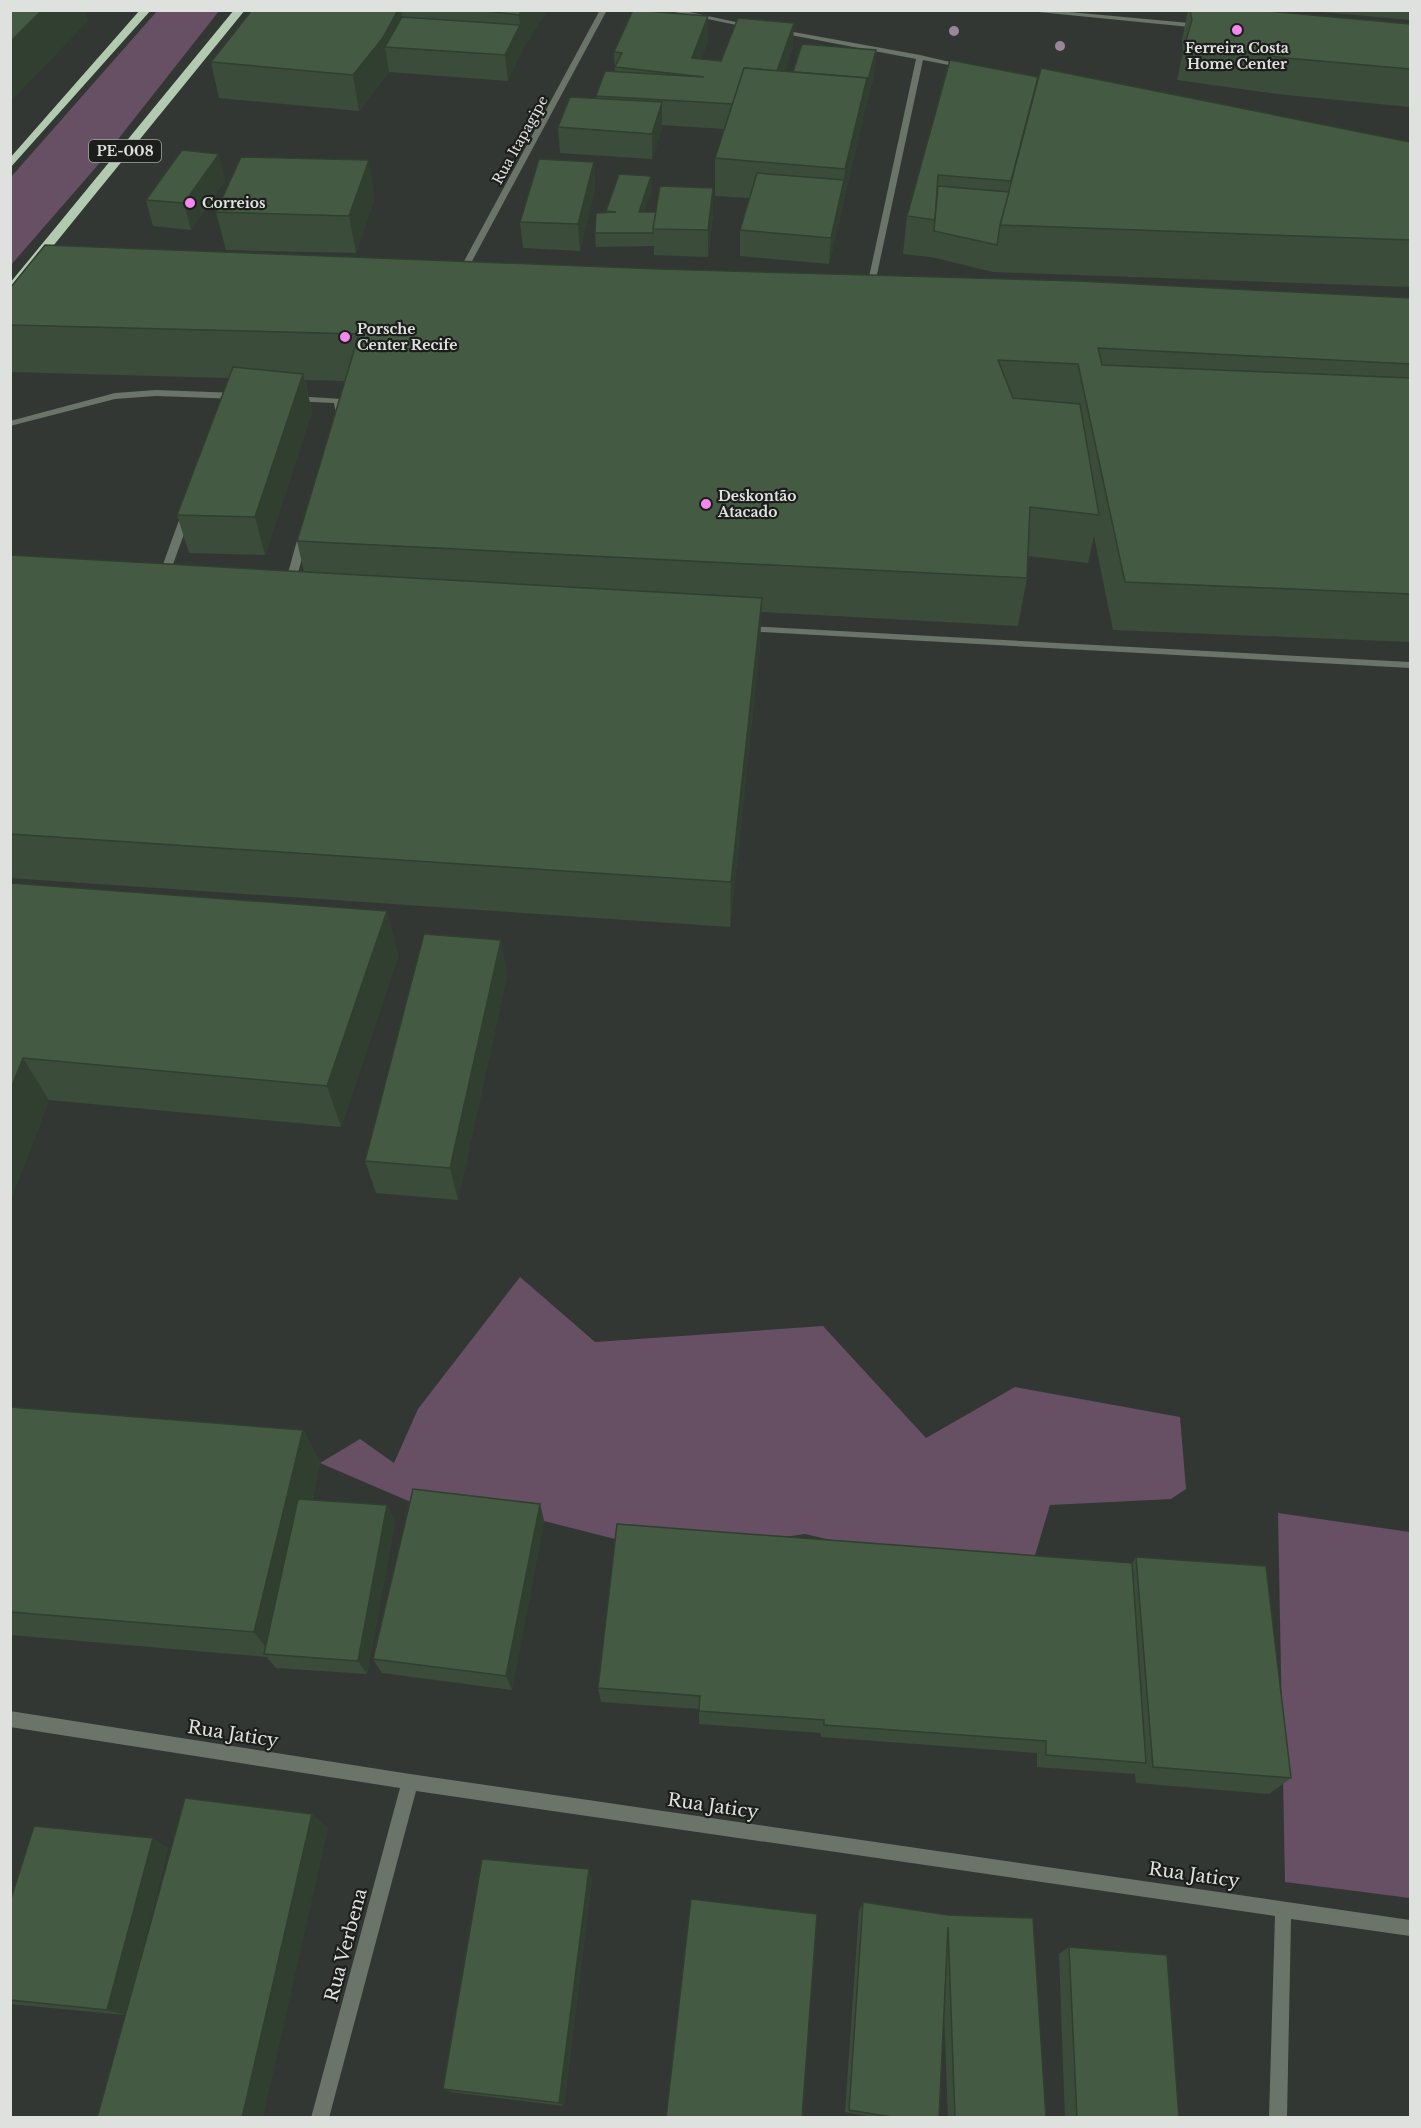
<svg xmlns="http://www.w3.org/2000/svg" width="1421" height="2128" font-family="'Libre Baskerville',serif">
<rect width="100%" height="100%" fill="#333733"/>
<g fill="#674f64">
<polygon points="158,10 219,11 97,166 11,265 11,177"/>
<polygon points="520,1277 595,1342 823,1326 926,1438 1015,1387 1180,1417 1186,1489 1171,1499 1050,1505 1030,1572 938,1565 805,1534 714,1547 619,1540 544,1521 420,1506 320,1463 360,1439 394,1463 418,1409"/>
<polygon points="1278,1513 1410,1532 1410,1898 1285,1882"/>
</g>
<g fill="none" stroke-linecap="round" stroke-linejoin="round">
<g fill="#6a7469" fill-rule="evenodd">
<polygon points="1018,10 1048,10 1200,24 1203,26 1200,28"/>
<polygon points="156,390 238,393 242,396 238,399 156,396 115,399 10,426 10,421 115,393"/>
<polygon points="295,396 341,399 345,411 344,417 337,419 334,403 292,401 292,397"/>
<polygon points="187,509 192,512 168,578 163,581 160,580 158,578 182,512"/>
<polygon points="303,534 308,537 294,587 289,590 286,589 284,587 298,537"/>
<polygon points="746,626 1410,662 1410,668 743,631 743,627"/>
</g>
<g fill="#6a7469" fill-rule="evenodd">
<polygon points="600,10 607,10 464,276 457,278 456,276"/>
<polygon points="664,10 680,10 754,26 751,28"/>
<polygon points="777,29 920,55 967,66 964,68 923,60 873,293 866,291 916,59 775,32 774,31"/>
<polygon points="10,1711 410,1774 1410,1920 1410,1936 1291,1919 1287,2118 1269,2118 1275,1916 416,1791 329,2118 311,2118 400,1788 10,1727"/>
</g>
<g fill="#b2cab0" fill-rule="evenodd">
<polygon points="140,10 151,10 10,168 10,158"/>
<polygon points="234,10 245,10 14,294 10,294 10,283"/>
</g>
</g>
<g fill="#9c8499">
<circle cx="954" cy="31" r="5"/>
<circle cx="1060" cy="46" r="5"/>
</g>
<g fill="#3b4d3a">
<polygon points="252,10 544,10 545,14 522,50 508,81 389,72 359,111 219,98 211,62"/>
<polygon points="1188,10 1255,10 1410,24 1410,107 1277,94 1177,80 1183,52 1182,40"/>
<polygon points="1300,10 1410,10 1410,20"/>
<polygon points="708,16 708,41 701,59 721,61 793,48 784,71 874,75 864,114 829,264 740,256 740,230 750,198 715,196 715,158 724,129 662,125 662,128 652,159 560,153 558,127 596,98 596,96 615,71 614,52"/>
<polygon points="950,60 1038,77 1410,142 1410,287 993,272 931,257 903,254 907,216"/>
<polygon points="594,162 595,188 580,251 523,248 520,222"/>
<polygon points="225,180 191,230 153,226 146,200"/>
<polygon points="713,188 713,214 708,257 654,255 654,246 596,247 595,233 606,212 606,211 652,189 644,212 656,212"/>
<polygon points="375,197 356,253 226,250 216,212"/>
<polygon points="660,269 1410,298 1410,642 1113,630 1094,536 1088,563 1028,556 1027,578 1018,626 761,612 760,646 730,927 10,878 10,555 304,572 297,541 345,381 305,380 312,412 265,555 189,553 177,515 229,378 10,372 10,288"/>
<polygon points="10,883 387,911 398,956 341,1127 49,1100 10,1202"/>
<polygon points="501,940 507,975 458,1200 376,1193 365,1161"/>
<polygon points="10,1407 303,1430 320,1463 312,1500 387,1505 395,1522 367,1674 276,1668 267,1657 10,1635"/>
<polygon points="540,1504 544,1521 512,1690 382,1673 373,1659"/>
<polygon points="1136,1557 1291,1778 1269,1794 1136,1783 1135,1774 1037,1767 1037,1753 821,1737 821,1733 699,1724 699,1709 601,1702 598,1688 1132,1563"/>
<polygon points="312,1814 328,1829 125,2015 10,2004 10,1902 168,1848 128,2005"/>
<polygon points="592,1878 564,2106 451,2092 443,2089"/>
<polygon points="863,1902 948,1915 1046,2118 948,2118 944,2012 939,2118 878,2118 845,2112 859,1911"/>
<polygon points="1069,1947 1179,2118 1065,2118 1059,1954"/>
</g>
<g fill="#303f2f">
<polygon points="42,10 85,10 88,21 10,102 10,42"/>
<polygon points="398,10 401,10 405,42 385,47 389,72 359,111 353,75"/>
<polygon points="522,10 544,10 545,14 522,50 508,81 505,55 520,25 519,15"/>
<polygon points="708,16 708,41 695,76 692,58"/>
<polygon points="794,23 793,48 772,107 773,81"/>
<polygon points="876,50 874,75 864,114 829,264 831,238 844,180 845,169 867,78"/>
<polygon points="662,102 662,128 652,159 652,134"/>
<polygon points="219,154 225,180 191,230 184,203"/>
<polygon points="369,160 375,197 356,253 349,216"/>
<polygon points="594,162 595,188 580,251 578,224"/>
<polygon points="651,176 652,189 639,226 639,212"/>
<polygon points="713,188 713,214 708,257 708,230"/>
<polygon points="303,374 312,412 265,555 255,517"/>
<polygon points="762,598 760,646 730,927 731,882"/>
<polygon points="387,911 398,956 341,1127 327,1086"/>
<polygon points="501,940 507,975 458,1200 450,1168"/>
<polygon points="23,1058 49,1100 10,1202 10,1091"/>
<polygon points="303,1430 320,1463 276,1655 272,1655 254,1632"/>
<polygon points="540,1504 544,1521 512,1690 506,1676"/>
<polygon points="387,1505 395,1522 367,1674 358,1661"/>
<polygon points="312,1814 328,1829 263,2118 242,2118"/>
<polygon points="153,1838 168,1848 125,2015 107,2010"/>
<polygon points="589,1869 592,1878 564,2106 559,2103"/>
</g>
<g fill="#455a43" stroke="#303f2f" stroke-width="1.5">
<polygon points="10,10 42,10 10,42"/>
<polygon points="252,10 398,10 382,39 353,75 211,62"/>
<polygon points="478,10 522,10 519,15"/>
<polygon points="633,10 708,16 692,58 721,61 738,18 794,23 777,71 744,68 733,104 596,96 605,71 704,77 615,67 622,53 614,52"/>
<polygon points="1190,10 1255,10 1410,24 1410,69 1286,58 1185,44 1192,20"/>
<polygon points="402,17 520,25 505,55 385,47"/>
<polygon points="802,44 876,50 866,88 867,78 793,72"/>
<polygon points="950,60 1038,77 1011,181 938,175 935,220 907,216"/>
<polygon points="744,68 867,78 845,169 715,158"/>
<polygon points="1041,68 1410,142 1410,240 1000,225"/>
<polygon points="570,97 662,102 652,134 558,127"/>
<polygon points="182,150 219,154 184,203 146,200"/>
<polygon points="241,157 369,160 349,216 216,212"/>
<polygon points="539,159 594,162 578,224 520,222"/>
<polygon points="757,173 844,180 831,238 740,230"/>
<polygon points="619,174 651,176 639,212 656,212 653,233 595,233 596,213 616,212 606,211"/>
<polygon points="660,186 713,188 708,230 653,229"/>
<polygon points="938,186 1009,192 1000,225 997,245 934,231"/>
<polygon points="45,245 660,269 1079,281 1410,298 1410,364 1098,348 1102,365 1410,378 1410,594 1125,582 1078,364 998,360 1013,398 1080,404 1099,515 1030,507 1027,578 297,541 359,334 10,325 10,288"/>
<polygon points="233,367 303,374 255,517 177,515"/>
<polygon points="10,555 762,598 731,882 10,834"/>
<polygon points="10,883 387,911 327,1086 23,1058 10,1091"/>
<polygon points="424,934 501,940 450,1168 365,1161"/>
<polygon points="10,1407 303,1430 254,1632 10,1612"/>
<polygon points="413,1489 540,1504 506,1676 373,1659"/>
<polygon points="298,1499 387,1505 358,1661 264,1654"/>
<polygon points="617,1524 1132,1563 1146,1763 1046,1755 1046,1741 824,1725 824,1720 699,1711 700,1696 598,1688"/>
<polygon points="1136,1557 1266,1566 1291,1778 1153,1767"/>
<polygon points="185,1798 312,1814 242,2118 97,2118"/>
<polygon points="34,1826 153,1838 107,2010 10,2000 10,1902"/>
<polygon points="482,1859 589,1869 559,2103 443,2089"/>
<polygon points="691,1899 817,1914 802,2118 666,2118"/>
<polygon points="863,1902 948,1915 1033,1918 1046,2118 955,2118 948,1927 939,2118 898,2118 849,2110"/>
<polygon points="1069,1947 1167,1955 1179,2118 1077,2118"/>
</g>
<g fill="#f688ed" stroke="#1c1e1c" stroke-width="2">
<circle cx="1237" cy="30" r="6"/>
<circle cx="190" cy="203" r="6"/>
<circle cx="345" cy="337" r="6"/>
<circle cx="706" cy="504" r="6"/>
</g>
<g text-anchor="middle" stroke-width="4.5" stroke-linejoin="round" paint-order="stroke">
<g font-size="14" font-weight="bold" fill="#dfe1df" stroke="#1c1e1c" text-anchor="start">
<text x="1237" y="53" text-anchor="middle">Ferreira Costa<tspan x="1237" dy="16">Home Center</tspan></text>
<text x="202" y="208">Correios</text>
<text x="357" y="334">Porsche<tspan x="357" dy="16">Center Recife</tspan></text>
<text x="718" y="501">Deskontão<tspan x="718" dy="16">Atacado</tspan></text>
</g>
<g font-size="14" fill="#dfe1df" stroke="#1c1e1c">
<text transform="translate(520 140) rotate(-61)" y="5">Rua Itapagipe</text>
</g>
<rect fill="#1c1e1c" stroke="#a4a6a4" stroke-width="1.5" x="89" y="140" width="72" height="22" rx="4.5"/>
<g font-size="14" font-weight="bold" fill="#dfe1df">
<text x="125" y="156">PE-008</text>
</g>
<g font-size="18" fill="#dfe1df" stroke="#1c1e1c">
<text transform="translate(233 1734) rotate(9)" y="6">Rua Jaticy</text>
<text transform="translate(713 1806) rotate(8)" y="6">Rua Jaticy</text>
<text transform="translate(1194 1875) rotate(8)" y="6">Rua Jaticy</text>
<text transform="translate(346 1945) rotate(-75)" y="6">Rua Verbena</text>
</g>
</g>
<rect width="1421" height="2128" fill="none" stroke="#dfe1df" stroke-width="24"/>
</svg>
